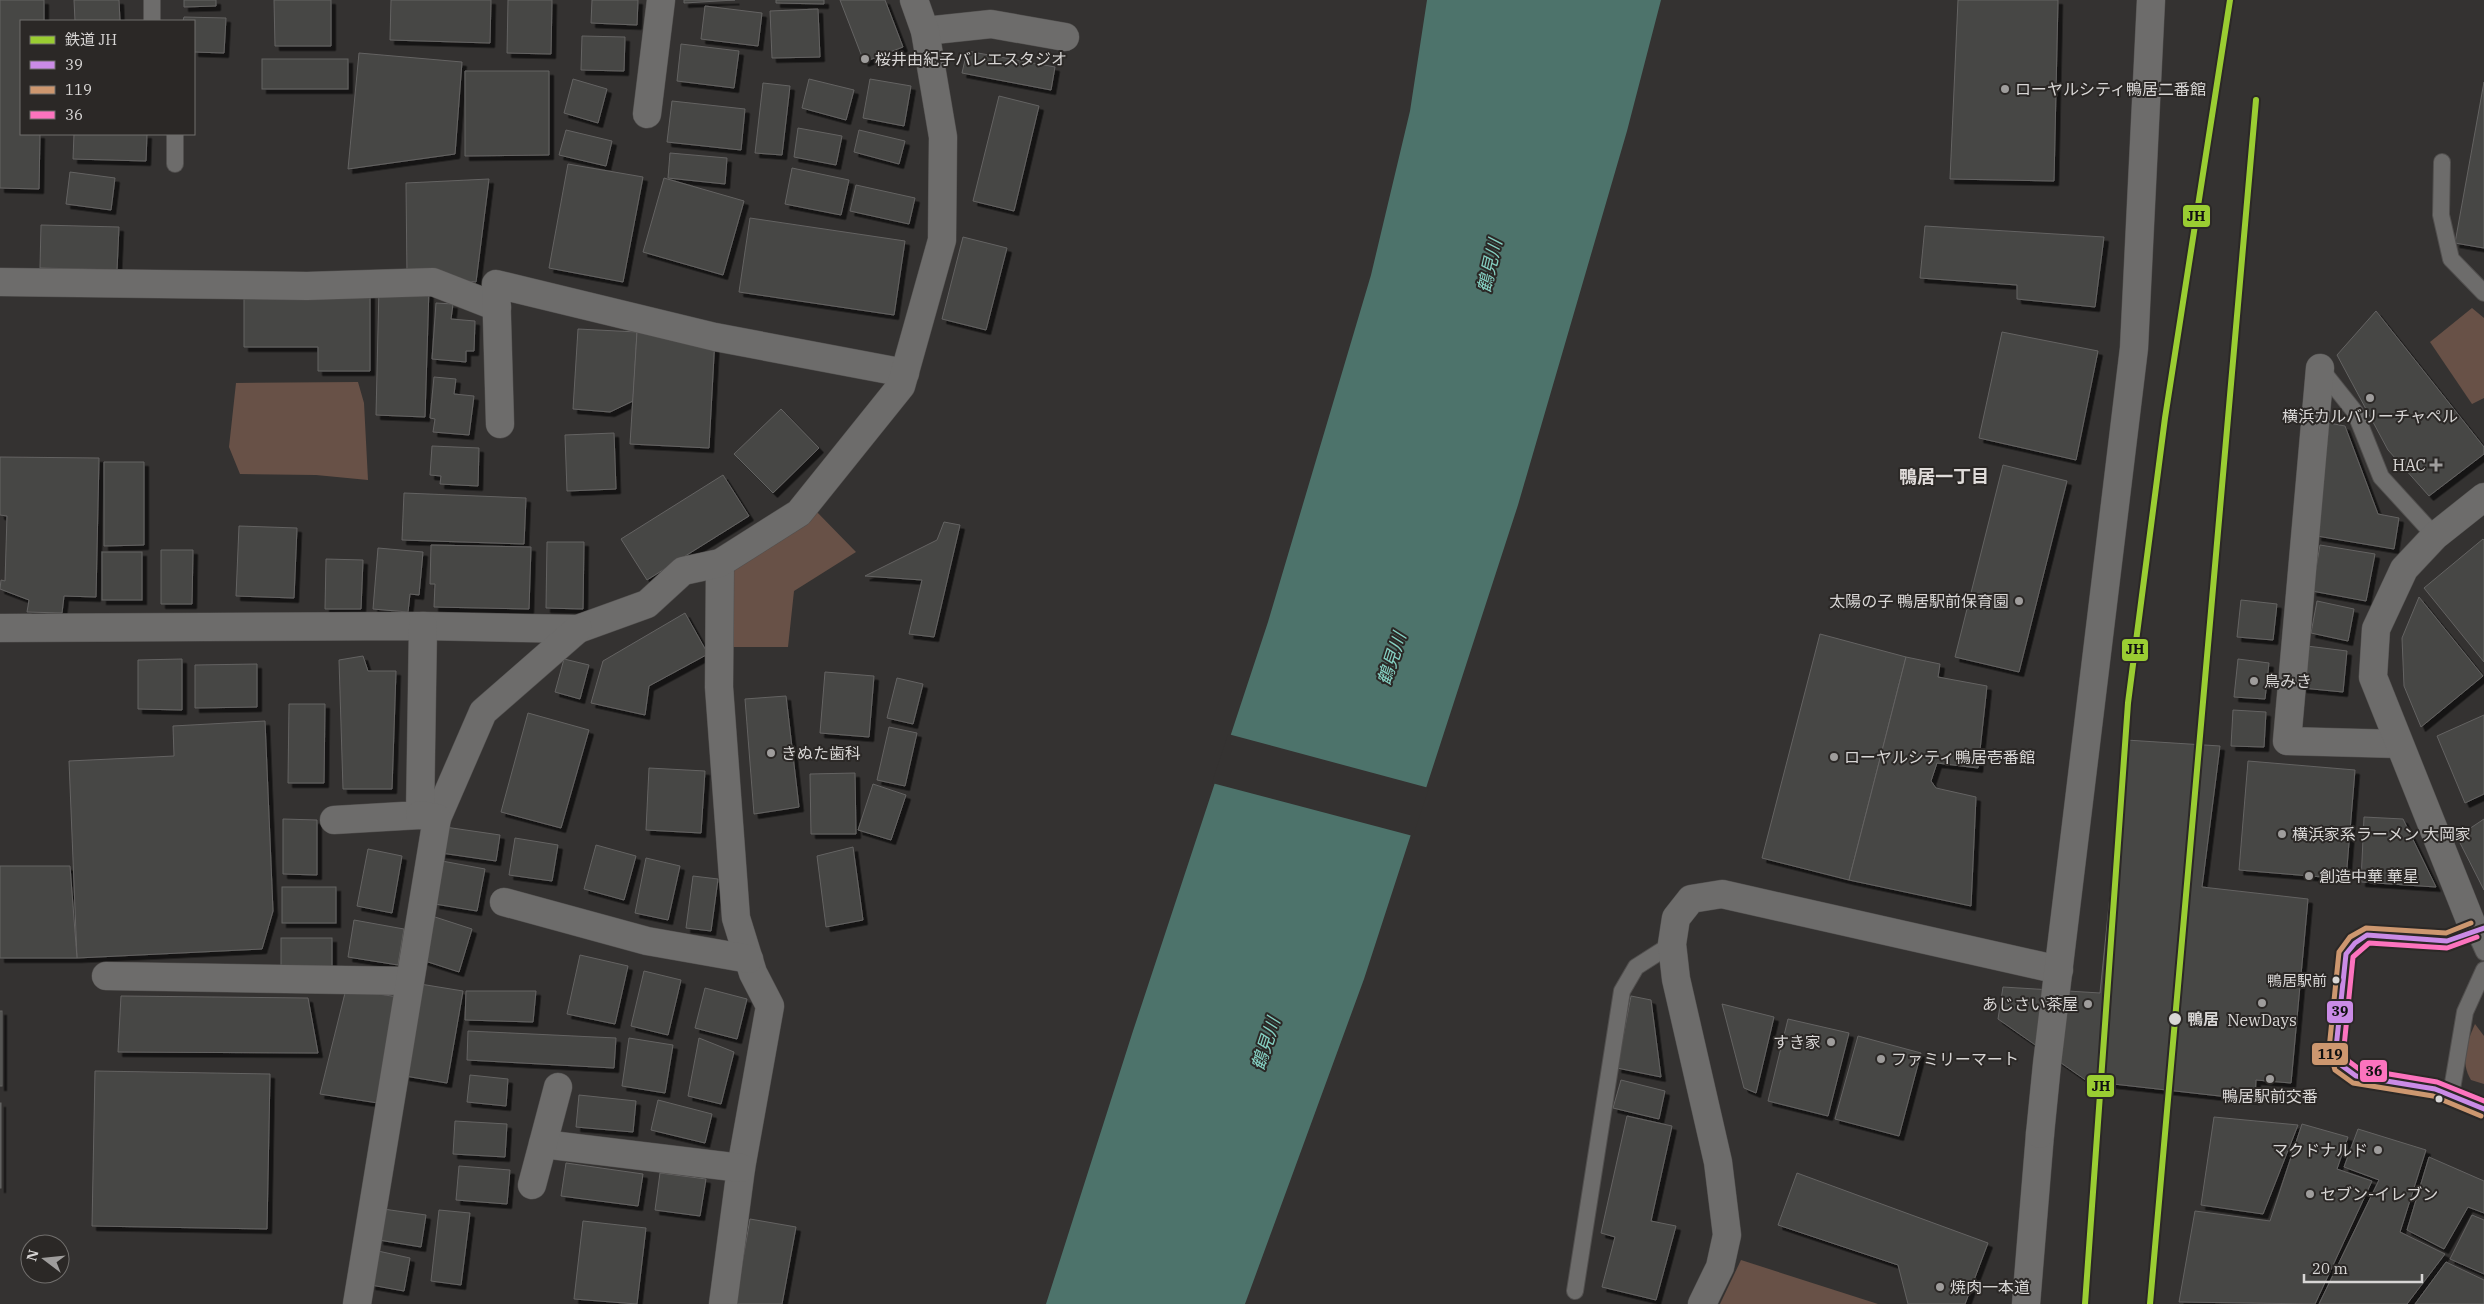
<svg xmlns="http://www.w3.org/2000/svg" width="2484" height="1304" font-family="'IBM Plex Serif','Noto Sans JP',serif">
<defs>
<filter id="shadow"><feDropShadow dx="4.5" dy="4.5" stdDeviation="0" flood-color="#0009"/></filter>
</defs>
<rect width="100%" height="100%" fill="#343231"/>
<g fill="#685147">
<polygon points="2472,308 2484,318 2484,398 2472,404 2430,342"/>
<polygon points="358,382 364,403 368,480 316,475 240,474 229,447 236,383"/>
<polygon points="815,510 856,552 794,591 788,647 730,647 729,572"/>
<path d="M2475,1024L2484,1036V1084L2471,1080C2460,1062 2466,1044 2475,1024Z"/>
<polygon points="1741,1260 1878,1304 1720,1304"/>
</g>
<polygon fill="#4d736b" points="1427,0 1661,0 1627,131 1518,505 1364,979 1245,1304 1046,1304 1132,1034 1268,622 1371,275 1410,111"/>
<polygon fill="#343231" points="1228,734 1429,788 1413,836 1212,783"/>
<g fill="#474645" stroke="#646362" filter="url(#shadow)">
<polygon points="0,0 44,0 44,21 21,21 21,134 40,134 39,189 0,188"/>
<polygon points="74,0 119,0 120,21 75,21"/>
<polygon points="184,0 216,0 216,6 184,7"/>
<polygon points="274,0 331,0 331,46 275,46"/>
<polygon points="391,0 491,0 490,43 390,40"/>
<polygon points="508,0 552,0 551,54 507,53"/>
<polygon points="592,0 638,0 637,25 591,23"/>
<polygon points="684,0 735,0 684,3"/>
<polygon points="776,0 824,0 824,4 776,3"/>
<polygon points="840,0 885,0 903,47 864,62"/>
<polygon points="1958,0 2058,0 2054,181 1950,179"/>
<polygon points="705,6 762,13 758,46 701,39"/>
<polygon points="818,9 820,57 772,58 770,11"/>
<polygon points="184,17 226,18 224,53 194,52 194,21 183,21"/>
<polygon points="582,36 625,37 624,71 581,70"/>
<polygon points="681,44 739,51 734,88 677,81"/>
<polygon points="967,51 1055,67 1051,90 962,73"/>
<polygon points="359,53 462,62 455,154 348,169"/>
<rect x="262" y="59" width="86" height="30"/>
<polygon points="465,71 549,71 549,155 465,156"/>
<polygon points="573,79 607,89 598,123 564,113"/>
<polygon points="809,79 854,90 846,120 802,108"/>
<polygon points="870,79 911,86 904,126 863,118"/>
<polygon points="2484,82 2484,248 2455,243"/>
<polygon points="763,83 790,86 782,155 755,153"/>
<polygon points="999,96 1039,106 1014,211 973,201"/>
<polygon points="672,101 745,109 741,150 667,142"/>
<polygon points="798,128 842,136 836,165 794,157"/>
<polygon points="566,130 612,141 606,166 559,155"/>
<polygon points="859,130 905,141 899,164 854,152"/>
<polygon points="74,134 147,134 146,161 73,159"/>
<polygon points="670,153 727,158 725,184 668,178"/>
<polygon points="568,164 643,177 623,282 549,268"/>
<polygon points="792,168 849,180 841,215 785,204"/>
<polygon points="70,172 115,178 111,210 66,204"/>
<polygon points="664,178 744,201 723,275 643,252"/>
<polygon points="489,179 476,282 407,276 406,183"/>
<polygon points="856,185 915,198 909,224 850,211"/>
<polygon points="750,218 905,241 894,315 739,292"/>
<polygon points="41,225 119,227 117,270 40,268"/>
<polygon points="1925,226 2104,237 2095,307 2017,299 2017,285 1920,278"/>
<polygon points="963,237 1007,248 986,330 942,319"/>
<polygon points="379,287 429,288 425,417 376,415"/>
<polygon points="370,291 370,371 318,371 318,347 244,347 244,292"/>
<polygon points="436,303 453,304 451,319 475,321 474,351 466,351 466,362 432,359"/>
<polygon points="2376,311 2484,447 2484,454 2429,496 2388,450 2337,355"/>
<polygon points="578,329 637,332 633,401 610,412 573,409"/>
<polygon points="637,332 715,337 709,448 630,444"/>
<polygon points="2002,332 2098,351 2076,460 1979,438"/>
<polygon points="434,377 456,379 454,394 474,396 469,435 433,432 435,419 430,418"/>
<polygon points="781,409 819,448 773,493 734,454"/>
<polygon points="2329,423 2345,426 2378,514 2399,518 2394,549 2317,536"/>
<polygon points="614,433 616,489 567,491 565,435"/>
<polygon points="432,446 479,448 478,486 440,484 441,476 430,475"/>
<polygon points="0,457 99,458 96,597 64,596 62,613 27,612 29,600 0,589 1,580 5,581 7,516 0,515"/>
<polygon points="104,462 144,462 144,545 104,546"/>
<polygon points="2003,465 2067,481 2019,672 1955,657"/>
<polygon points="723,475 749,516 647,580 621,539"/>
<polygon points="404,493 526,498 524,544 402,540"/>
<polygon points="944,522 960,525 934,637 909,634 922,580 865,576 937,540"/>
<polygon points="239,526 297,528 294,598 236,596"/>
<polygon points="2483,539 2484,540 2484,662 2424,588"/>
<polygon points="547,542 584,542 583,609 546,608"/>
<polygon points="431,545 531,547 529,609 434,607 435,584 430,584"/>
<polygon points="2320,545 2375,554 2366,601 2312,591"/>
<polygon points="378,548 423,552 419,595 410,594 408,612 373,609"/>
<polygon points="161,550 193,550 192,604 161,604"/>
<rect x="102" y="552" width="40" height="48"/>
<polygon points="326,559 363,560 361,609 325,609"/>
<polygon points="2419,597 2483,676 2421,727 2404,686 2402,638"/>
<polygon points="2241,600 2277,604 2273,640 2237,637"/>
<polygon points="2317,601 2354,609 2348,641 2311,633"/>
<polygon points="685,613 708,654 649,686 645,715 591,703 603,661"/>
<polygon points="1820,634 1906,657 1849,880 1762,858"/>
<polygon points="2307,646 2347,651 2343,692 2302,688"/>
<polygon points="363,656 368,671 396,671 392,789 343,789 339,660"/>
<polygon points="1906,657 1940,664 1938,677 1987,686 1978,768 1937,763 1931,781 1936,788 1976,797 1971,906 1849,880"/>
<polygon points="182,659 182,710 138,709 138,660"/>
<polygon points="564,659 589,665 580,699 555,692"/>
<polygon points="2238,659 2269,663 2265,699 2234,697"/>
<polygon points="257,664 257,707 195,708 195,665"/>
<polygon points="825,672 874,676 869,737 820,733"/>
<polygon points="897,678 923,684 913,724 887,718"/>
<polygon points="786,696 799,807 754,814 745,699"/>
<polygon points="289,704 325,704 324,783 288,783"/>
<polygon points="2233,710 2266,712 2264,747 2231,746"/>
<polygon points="528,713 589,730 561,828 501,812"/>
<polygon points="2484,715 2484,794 2465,803 2437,736"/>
<polygon points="265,721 273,911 262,949 77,958 69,761 174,756 173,726"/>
<polygon points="889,727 917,733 905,786 877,780"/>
<polygon points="2126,740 2220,746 2202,887 2308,899 2291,1083 2256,1080 2255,1100 2087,1081 1998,1019 2003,987 2100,993"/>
<polygon points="2248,761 2355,770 2346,879 2239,870"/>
<polygon points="649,768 705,771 701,833 646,830"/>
<polygon points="855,773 856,834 811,834 810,774"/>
<polygon points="873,784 906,795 891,840 858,830"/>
<polygon points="2364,817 2403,819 2436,887 2361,882"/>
<polygon points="283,819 317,820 317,875 283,874"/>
<polygon points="2484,819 2484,890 2457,837"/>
<polygon points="445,827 500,835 496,861 441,853"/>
<polygon points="515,838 558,845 552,881 509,875"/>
<polygon points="596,845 636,856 624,900 584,889"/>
<polygon points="853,847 863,920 826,927 817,856"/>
<polygon points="368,849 402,856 392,913 357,906"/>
<polygon points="646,858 680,866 668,920 635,913"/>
<polygon points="442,861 485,869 477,911 435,904"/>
<polygon points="0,866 70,866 77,958 0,958"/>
<polygon points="693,876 718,879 711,931 686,928"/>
<rect x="282" y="887" width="54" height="36"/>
<polygon points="435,917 472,929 459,972 422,960"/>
<polygon points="354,920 404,929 398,965 348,957"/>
<rect x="281" y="938" width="51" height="30"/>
<polygon points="580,955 628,966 615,1024 567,1014"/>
<polygon points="644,971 681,980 668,1035 631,1026"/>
<polygon points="420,984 463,991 447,1083 405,1076"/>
<polygon points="705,988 747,999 737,1039 695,1028"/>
<polygon points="346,989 398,997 378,1103 320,1094"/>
<polygon points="466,991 536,991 533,1022 465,1020"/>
<polygon points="121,996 308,998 318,1053 118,1052"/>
<polygon points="1631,996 1651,1000 1661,1077 1617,1068"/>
<polygon points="1722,1004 1774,1017 1756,1093 1744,1088"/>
<rect x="0" y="1011" width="2" height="75"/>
<polygon points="1788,1019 1849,1033 1828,1116 1768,1101"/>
<polygon points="468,1031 616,1038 614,1068 467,1060"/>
<polygon points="1858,1036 1921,1053 1899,1136 1835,1119"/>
<polygon points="629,1038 673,1045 665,1093 622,1086"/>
<polygon points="699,1038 734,1052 721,1104 688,1096"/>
<polygon points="95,1071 270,1074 267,1229 92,1226"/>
<polygon points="470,1075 508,1079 506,1106 467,1102"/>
<polygon points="1621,1080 1665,1091 1659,1119 1613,1108"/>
<polygon points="579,1095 636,1101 633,1132 576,1127"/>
<polygon points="658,1100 712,1114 705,1143 651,1130"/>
<rect x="0" y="1103" width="1" height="85"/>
<polygon points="1627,1116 1672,1126 1651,1221 1676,1226 1656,1300 1602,1287 1615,1237 1601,1233"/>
<polygon points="2214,1117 2298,1125 2263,1214 2201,1205"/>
<polygon points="455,1121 507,1124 505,1157 453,1154"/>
<polygon points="2302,1124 2348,1137 2337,1169 2372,1181 2315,1304 2179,1302 2195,1211 2270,1221"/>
<polygon points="2358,1129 2426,1150 2400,1232 2445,1254 2407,1304 2319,1304 2379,1180 2344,1167"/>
<polygon points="2429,1157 2484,1181 2484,1213 2468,1207 2444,1249 2407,1230"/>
<polygon points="566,1163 643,1174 638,1206 561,1196"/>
<polygon points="459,1166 510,1170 507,1204 456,1200"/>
<polygon points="660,1173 706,1179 700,1216 655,1210"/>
<polygon points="1797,1173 1988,1243 1965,1304 1908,1304 1898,1265 1778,1225"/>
<polygon points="383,1209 426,1215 421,1247 379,1240"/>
<polygon points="439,1210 470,1213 461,1285 431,1281"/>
<polygon points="2472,1215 2484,1220 2484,1274 2450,1259"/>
<polygon points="750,1219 796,1227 782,1304 735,1304"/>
<polygon points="583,1221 646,1228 637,1304 574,1299"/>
<polygon points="378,1251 410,1258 404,1291 371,1285"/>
<polygon points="2446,1262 2484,1280 2484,1304 2415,1304"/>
</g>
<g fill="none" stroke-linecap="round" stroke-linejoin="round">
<defs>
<g id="service">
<polyline points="152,21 152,0"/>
<polyline points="175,134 175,164"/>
<polyline points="2442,162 2441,215 2451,259 2484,293"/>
<polyline points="2320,368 2355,412 2381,477 2435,536"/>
<polyline points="2482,928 2447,941 2367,935 2355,943 2346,954 2336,1048 2341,1065 2356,1076 2435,1089 2484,1109"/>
<polyline points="2474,930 2484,952"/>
<polyline points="2451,1095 2465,1012 2484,970"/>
<polyline points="1575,1291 1622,991 1636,967 1672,944"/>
</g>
<g id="minor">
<polyline points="925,31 991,24 1065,37"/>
<polyline points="647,114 661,0"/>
<polyline points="0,282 307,286 433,282 497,307"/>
<polyline points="2320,368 2287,741 2399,744"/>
<polyline points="500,424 496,284 715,337 905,373"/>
<polyline points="720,563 719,687 736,918 753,973 770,1006 741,1168 723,1304"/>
<polyline points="0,628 423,626 578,629 647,604 683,571 720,563 799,513 901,386 942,240 943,137 925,31 914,0"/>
<polyline points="437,818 483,712 578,629"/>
<polyline points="334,820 420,815 423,626"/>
<polyline points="504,902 647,941 749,959"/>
<polyline points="2474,930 2373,677 2376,629 2404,569 2435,536 2484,497"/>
<polyline points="106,976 409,981"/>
<polyline points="543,1144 741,1168"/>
<polyline points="532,1185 558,1087"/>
<polyline points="357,1304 437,818 420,815"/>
<polyline points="1702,1304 1720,1267 1727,1235 1718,1162 1676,979 1672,944 1676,918 1691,899 1722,894 2059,970"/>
<polyline points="2026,1304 2040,1134"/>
</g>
<polyline id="tertiary" points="2040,1134 2047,1064 2134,348 2151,0"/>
</defs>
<use href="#service" stroke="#514f4e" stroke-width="18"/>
<use href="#minor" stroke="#514f4e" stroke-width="29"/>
<use href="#tertiary" stroke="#514f4e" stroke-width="29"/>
<use href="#service" stroke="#6d6c6b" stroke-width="16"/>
<use href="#minor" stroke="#6d6c6b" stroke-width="28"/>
<use href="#tertiary" stroke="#6d6c6b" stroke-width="28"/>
<defs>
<polyline id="bus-1" points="2484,928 2447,941 2367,935 2355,943 2346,954 2336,1048 2341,1065 2356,1076 2435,1089 2484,1109"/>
<polyline id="bus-2" points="2471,923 2446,933 2366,928 2350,937 2339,952 2329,1049 2335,1070 2353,1083 2433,1096 2481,1116"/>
<polyline id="bus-3" points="2477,937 2447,948 2369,943 2353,957 2344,1047 2347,1060 2359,1069 2437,1082 2484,1101"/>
</defs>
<use href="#bus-1" stroke="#2b2826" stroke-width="9"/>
<use href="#bus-2" stroke="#2b2826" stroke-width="9"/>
<use href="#bus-3" stroke="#2b2826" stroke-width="9"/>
<use href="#bus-1" stroke="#ca8be6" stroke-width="5"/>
<use href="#bus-2" stroke="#cd976f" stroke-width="5"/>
<use href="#bus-3" stroke="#fc73be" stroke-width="5"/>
<defs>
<g id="rail-1">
<polyline points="2085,1304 2128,703 2165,418 2230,0"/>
<polyline points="2150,1304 2256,100"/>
</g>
</defs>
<use href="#rail-1" stroke="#2b2826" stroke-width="10"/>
<use href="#rail-1" stroke="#9acd32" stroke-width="6"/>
</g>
<g fill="#9f9d9c" stroke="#2b2826" stroke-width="2">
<circle cx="865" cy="59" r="5"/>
<circle cx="2005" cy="89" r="5"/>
<circle cx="2370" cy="398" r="5"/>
<path d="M2433.5 457.5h5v5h5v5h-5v5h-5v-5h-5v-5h5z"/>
<circle cx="2019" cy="601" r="5"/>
<circle cx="2254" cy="681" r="5"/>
<circle cx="771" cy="753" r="5"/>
<circle cx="1834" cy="757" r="5"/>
<circle cx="2282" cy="834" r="5"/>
<circle cx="2309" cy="876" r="5"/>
<circle cx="2262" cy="1003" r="5"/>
<circle cx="2088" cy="1004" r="5"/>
<circle cx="1831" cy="1042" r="5"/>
<circle cx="1881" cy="1059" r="5"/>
<circle cx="2270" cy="1079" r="5"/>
<circle cx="2378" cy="1150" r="5"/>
<circle cx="2310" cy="1194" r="5"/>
<circle cx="1940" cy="1287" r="5"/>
</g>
<g fill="#d8d6d5" stroke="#2b2826" stroke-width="2">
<circle cx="2336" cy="980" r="4.5"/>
<circle cx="2175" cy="1019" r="7"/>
<circle cx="2439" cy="1099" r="4.5"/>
</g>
<g text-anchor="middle" stroke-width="4" stroke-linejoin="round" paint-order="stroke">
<g font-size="15" fill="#d8d6d5" stroke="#2b2826" text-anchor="end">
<text x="2327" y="986">鴨居駅前</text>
</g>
<g font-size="16" fill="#d8d6d5" stroke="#2b2826" text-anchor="start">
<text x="875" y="65">桜井由紀子バレエスタジオ</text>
<text x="2015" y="95">ローヤルシティ鴨居二番館</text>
<text x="2370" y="422" text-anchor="middle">横浜カルバリーチャペル</text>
<text x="2426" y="471" text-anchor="end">HAC</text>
<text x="2009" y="607" text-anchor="end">太陽の子 鴨居駅前保育園</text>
<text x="2264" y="687">鳥みき</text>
<text x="781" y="759">きぬた歯科</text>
<text x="1844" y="763">ローヤルシティ鴨居壱番館</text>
<text x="2292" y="840">横浜家系ラーメン 大岡家</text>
<text x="2319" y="882">創造中華 華星</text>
<text x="2078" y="1010" text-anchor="end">あじさい茶屋</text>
<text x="2262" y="1026" text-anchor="middle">NewDays</text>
<text x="1821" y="1048" text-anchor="end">すき家</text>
<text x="1891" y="1065">ファミリーマート</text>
<text x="2270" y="1102" text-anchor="middle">鴨居駅前交番</text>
<text x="2368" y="1156" text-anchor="end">マクドナルド</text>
<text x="2320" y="1200">セブン-イレブン</text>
<text x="1950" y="1293">焼肉一本道</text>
</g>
<g font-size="16" font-weight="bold" fill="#d8d6d5" stroke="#2b2826" text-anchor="start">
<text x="2187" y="1025">鴨居</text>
</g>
<g font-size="18" font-style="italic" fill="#86d2c4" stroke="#2b2826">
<text transform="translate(1490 266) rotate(-77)" y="6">鶴見川</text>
<text transform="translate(1392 659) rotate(-72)" y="6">鶴見川</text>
<text transform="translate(1266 1044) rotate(-72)" y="6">鶴見川</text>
</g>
<g font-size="18" font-weight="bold" fill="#e0dcda" stroke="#2b2826">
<text x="1944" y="483">鴨居一丁目</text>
</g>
</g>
<g stroke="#2b2826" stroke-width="2">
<rect x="2182" y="204" width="29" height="24" rx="5" fill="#9acd32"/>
<rect x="2121" y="638" width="28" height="24" rx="5" fill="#9acd32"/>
<rect x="2326" y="1000" width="28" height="24" rx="5" fill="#ca8be6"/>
<rect x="2311" y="1042" width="38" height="24" rx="5" fill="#cd976f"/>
<rect x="2359" y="1059" width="29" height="24" rx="5" fill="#fc73be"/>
<rect x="2086" y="1074" width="29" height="24" rx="5" fill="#9acd32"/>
</g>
<g font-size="14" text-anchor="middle" font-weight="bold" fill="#111">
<text x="2196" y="221">JH</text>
<text x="2135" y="654">JH</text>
<text x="2340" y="1016">39</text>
<text x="2330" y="1059">119</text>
<text x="2374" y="1076">36</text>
<text x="2101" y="1091">JH</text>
</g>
<rect x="20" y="20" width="175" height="115" fill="#2b2826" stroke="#706e6c"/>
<rect x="30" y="36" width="25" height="8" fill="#9acd32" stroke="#706e6c"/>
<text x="65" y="45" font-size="15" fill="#d8d6d5">鉄道 JH</text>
<rect x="30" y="61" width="25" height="8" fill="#ca8be6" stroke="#706e6c"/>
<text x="65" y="70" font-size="15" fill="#d8d6d5">39</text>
<rect x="30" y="86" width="25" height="8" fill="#cd976f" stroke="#706e6c"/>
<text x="65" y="95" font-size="15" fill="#d8d6d5">119</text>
<rect x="30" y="111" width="25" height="8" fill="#fc73be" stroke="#706e6c"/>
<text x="65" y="120" font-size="15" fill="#d8d6d5">36</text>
<g transform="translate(45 1259) rotate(286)"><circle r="24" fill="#2b2826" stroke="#706e6c"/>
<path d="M0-4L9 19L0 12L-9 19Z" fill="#9f9d9c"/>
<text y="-8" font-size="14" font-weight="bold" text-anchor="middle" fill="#d8d6d5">N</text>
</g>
<path d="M2304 1274v8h118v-8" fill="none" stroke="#d8d6d5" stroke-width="2.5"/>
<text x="2312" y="1274" font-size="15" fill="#d8d6d5" stroke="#2b2826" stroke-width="4" paint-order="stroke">20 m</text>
</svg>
